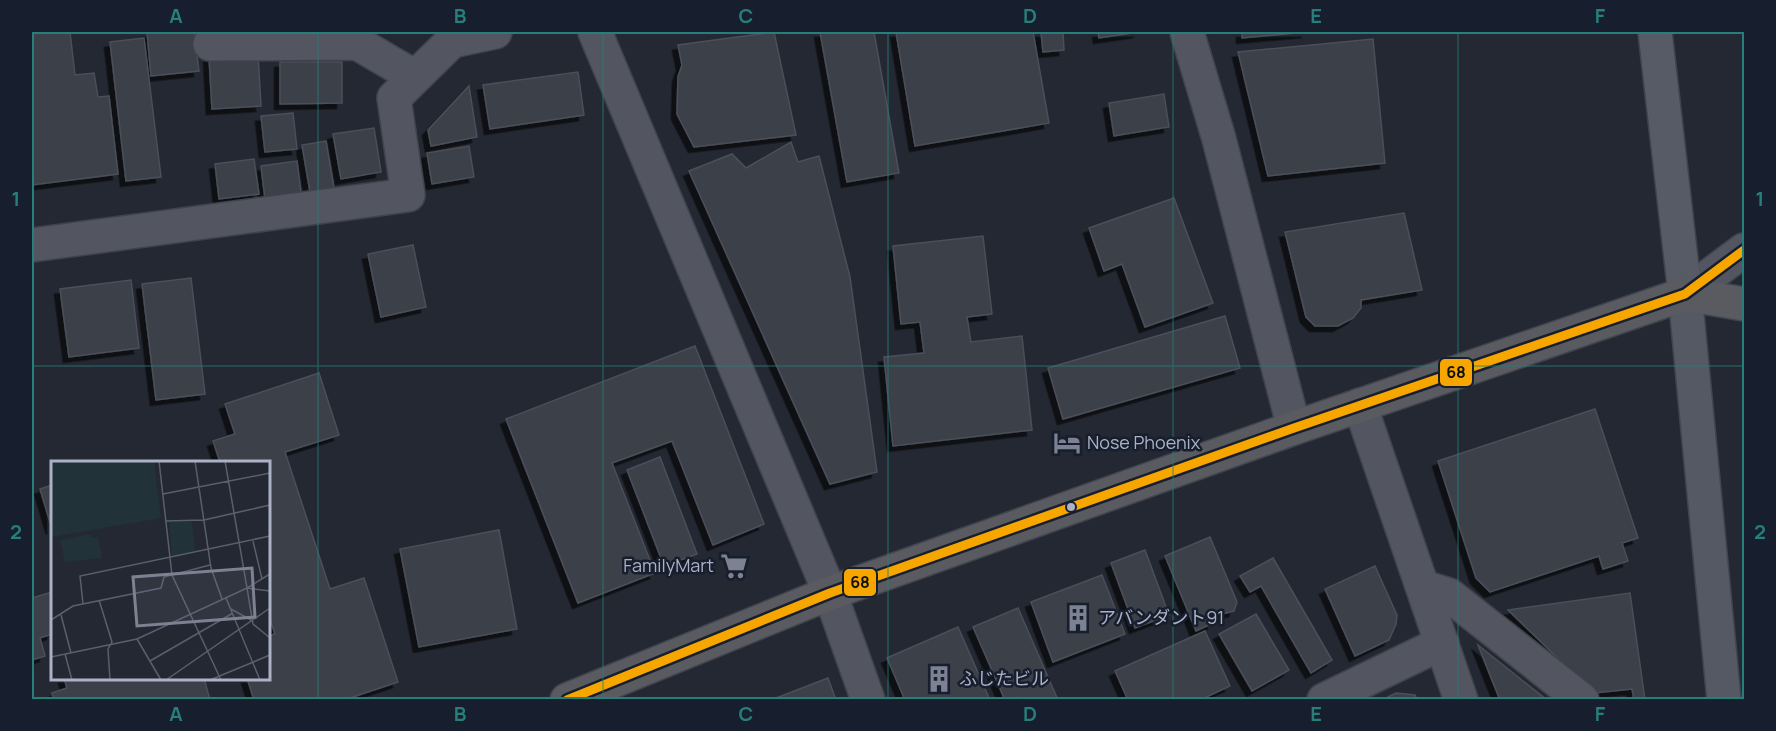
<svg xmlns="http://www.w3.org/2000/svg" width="1776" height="731" font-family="Manrope,'Noto Sans JP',sans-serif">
<defs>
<filter id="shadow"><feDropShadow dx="-5.5" dy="5.5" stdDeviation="0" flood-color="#0009"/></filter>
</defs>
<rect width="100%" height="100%" fill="#242832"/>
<g fill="#3b3f49" stroke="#4b4f5a" stroke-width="1.5" filter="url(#shadow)">
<polygon points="32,32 70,32 75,75 94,73 98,97 109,96 118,174 32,185"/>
<polygon points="147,32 194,32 199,71 151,76"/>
<polygon points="774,32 796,135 694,147 677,114 678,77 682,65 678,45"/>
<polygon points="820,32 874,32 899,173 847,182"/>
<polygon points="896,32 1033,32 1049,123 915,146"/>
<polygon points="1041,32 1063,32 1064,50 1043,52"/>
<polygon points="1098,32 1139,32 1099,38"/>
<polygon points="1242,32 1307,32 1242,38"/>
<polygon points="144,38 161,177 126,181 110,42"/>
<polygon points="1373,39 1385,163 1268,176 1238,52"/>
<polygon points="258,54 261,106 212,109 209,57"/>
<polygon points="280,62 342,62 342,103 280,104"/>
<polygon points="578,72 584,115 490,129 483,85"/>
<polygon points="469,86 477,137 431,146 428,130"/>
<polygon points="1164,94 1169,127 1114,136 1109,103"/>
<polygon points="293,113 297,149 265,152 261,116"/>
<polygon points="374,128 381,172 341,179 333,134"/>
<polygon points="326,141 334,188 310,192 302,145"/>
<polygon points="791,142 798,162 819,156 850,277 877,472 830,484 689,171 732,154 746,168"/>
<polygon points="469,146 474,177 432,184 427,153"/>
<polygon points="254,159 259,194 219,199 215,164"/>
<polygon points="297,161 301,193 265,199 261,166"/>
<polygon points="1174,198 1213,303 1145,327 1122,264 1104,271 1089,228"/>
<polygon points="1404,213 1422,290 1361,300 1361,308 1353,318 1338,326 1315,326 1306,317 1285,232"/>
<polygon points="983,236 992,314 967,317 971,342 1022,336 1032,430 893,446 884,357 924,353 920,322 901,324 893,246"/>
<polygon points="413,245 426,307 381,317 368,254"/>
<polygon points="191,278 205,394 156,400 142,284"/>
<polygon points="131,280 139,348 69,357 60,289"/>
<polygon points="1225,316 1240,368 1063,419 1048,368"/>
<polygon points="695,346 764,524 713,545 672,441 612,463 655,573 578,603 506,419"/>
<polygon points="319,373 339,435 285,452 330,589 364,578 398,682 344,700 254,700 247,678 268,678 268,636 275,634 268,613 268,462 220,462 213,441 235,434 225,404"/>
<polygon points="1595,409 1638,538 1622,543 1628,561 1603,569 1599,556 1490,592 1476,578 1438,461"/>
<polygon points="660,457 697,554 664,566 627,470"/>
<polygon points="52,485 52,529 40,489"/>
<polygon points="499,530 517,629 419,647 400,549"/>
<polygon points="1210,537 1237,602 1234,611 1222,614 1210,614 1213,623 1196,631 1165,556"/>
<polygon points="1145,550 1169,615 1135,628 1111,563"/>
<polygon points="1273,558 1332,660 1311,673 1261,586 1250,592 1240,576"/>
<polygon points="1375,566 1397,615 1396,624 1389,640 1355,656 1325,589"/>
<polygon points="1102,575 1125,634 1053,662 1031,602"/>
<polygon points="52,592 52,634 40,638 45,656 32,660 32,598"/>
<polygon points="1630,593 1645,700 1634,700 1632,689 1594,693 1508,610"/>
<polygon points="1018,608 1058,700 1019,700 1017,697 1005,700 973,627"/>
<polygon points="1256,614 1289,670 1252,691 1219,634"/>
<polygon points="958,627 990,700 905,700 887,658"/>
<polygon points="1205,631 1230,686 1200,700 1128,700 1115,671"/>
<polygon points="1478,645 1547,700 1500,700"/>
<polygon points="64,678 204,678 210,700 54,700 52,693 67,688"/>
<polygon points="828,678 836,700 771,700"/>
<polygon points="1396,693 1415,695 1417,700 1382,700"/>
</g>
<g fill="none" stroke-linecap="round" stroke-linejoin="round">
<defs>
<g id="street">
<polyline points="595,32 830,593 868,700"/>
<polyline points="1187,32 1219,139 1294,428"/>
<polyline points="210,44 357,43 415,77"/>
<polyline points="32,245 408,195 394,98 452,41 495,32"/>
<polyline points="1685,294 1744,250"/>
<polyline points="1360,405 1461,700"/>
<polyline points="1423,587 1449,595 1582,700"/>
<polyline points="1324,700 1442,643"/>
</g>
<polyline id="secondary" points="1655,32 1685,294"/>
<polyline id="primary" points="1685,294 1724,700"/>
<polyline id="highway" points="567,700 830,593 1294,428 1685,294 1744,304"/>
</defs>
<use href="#street" stroke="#40434b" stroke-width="36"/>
<use href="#secondary" stroke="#40434b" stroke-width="36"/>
<use href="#primary" stroke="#41454f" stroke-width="36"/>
<use href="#highway" stroke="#40444e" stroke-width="36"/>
<use href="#street" stroke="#535661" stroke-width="33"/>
<use href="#secondary" stroke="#575b66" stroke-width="33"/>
<use href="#primary" stroke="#555963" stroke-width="33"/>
<use href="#highway" stroke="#595b60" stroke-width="33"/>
<defs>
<polyline id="bus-1" points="567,700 830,593 1294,428 1685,294 1744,250"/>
</defs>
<use href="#bus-1" stroke="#171e2d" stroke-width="14"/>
<use href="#bus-1" stroke="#f7a600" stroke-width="9"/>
</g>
<path fill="none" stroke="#267f7b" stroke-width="1.5" stroke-opacity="0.55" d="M318,32V700M603,32V700M888,32V700M1173,32V700M1458,32V700M32,366H1744"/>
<defs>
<symbol id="hotel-bare" viewBox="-9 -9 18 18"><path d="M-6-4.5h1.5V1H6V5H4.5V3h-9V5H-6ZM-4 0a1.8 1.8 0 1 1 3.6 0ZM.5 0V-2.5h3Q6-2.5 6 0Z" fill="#7c8292" stroke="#171e2d" stroke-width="2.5" paint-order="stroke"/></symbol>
<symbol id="supermarket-bare" viewBox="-9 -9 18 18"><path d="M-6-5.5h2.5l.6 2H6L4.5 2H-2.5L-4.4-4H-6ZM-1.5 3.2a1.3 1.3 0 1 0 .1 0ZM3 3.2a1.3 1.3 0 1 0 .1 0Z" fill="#7c8292" stroke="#171e2d" stroke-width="2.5" paint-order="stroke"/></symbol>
<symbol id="building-bare" viewBox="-9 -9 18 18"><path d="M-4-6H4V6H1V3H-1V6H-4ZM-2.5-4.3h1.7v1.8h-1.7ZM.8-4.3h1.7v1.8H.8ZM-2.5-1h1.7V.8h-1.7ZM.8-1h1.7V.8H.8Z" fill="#7c8292" stroke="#171e2d" stroke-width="2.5" paint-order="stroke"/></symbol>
</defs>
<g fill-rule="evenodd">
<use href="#hotel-bare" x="1048" y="424" width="38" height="38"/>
<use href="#supermarket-bare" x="715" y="547" width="38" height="38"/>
<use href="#building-bare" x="1059" y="599" width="38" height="38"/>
<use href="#building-bare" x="920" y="660" width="38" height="38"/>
</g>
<circle fill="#abb2c6" stroke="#171e2d" stroke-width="2" cx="1071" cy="507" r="5"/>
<g text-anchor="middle" stroke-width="5" stroke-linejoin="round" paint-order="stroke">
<g font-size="18" fill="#abb2c6" stroke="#171e2d" text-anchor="start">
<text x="1087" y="449">Nose Phoenix</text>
<text x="714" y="572" text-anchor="end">FamilyMart</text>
<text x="1098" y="624">アバンダント91</text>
<text x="959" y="685">ふじたビル</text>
</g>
</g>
<g transform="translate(51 461)">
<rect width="219" height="219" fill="#242832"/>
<path d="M0,0H103L110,57L0,76ZM141,61L144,91L121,95L118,61ZM40,73L41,77L47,76L51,97L14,101L9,79Z" fill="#213238"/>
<path fill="none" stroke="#5a5f6d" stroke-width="1.5" d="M108,0L121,114L170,219M144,0L160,107L171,138M174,0L196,127L219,113M112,33L219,12M115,60L153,59L219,44M202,80L211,118M196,127L202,163L219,177M175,137L209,219M48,139L61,181L57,188L59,219M32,143L29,115L219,75M180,148L200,159M10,154L20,192M0,159L22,145L110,127L113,116L159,104M86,178L110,219M14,193L21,219M0,196L86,178L196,127L219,130M99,200L182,152M115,219L219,147M159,219L219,194"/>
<path fill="#7c8292" fill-opacity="0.15" stroke="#7c8292" stroke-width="3" d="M201,107L204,156L86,165L82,116Z"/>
<rect width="219" height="219" fill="none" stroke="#abb2c6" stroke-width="3"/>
</g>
<g stroke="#171e2d" stroke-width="2">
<rect x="1439" y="358" width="34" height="29" rx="6" fill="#f7a600"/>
<rect x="843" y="568" width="34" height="29" rx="6" fill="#f7a600"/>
</g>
<g font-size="16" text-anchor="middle" font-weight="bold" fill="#111">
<text x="1456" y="378">68</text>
<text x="860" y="588">68</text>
</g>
<rect width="1776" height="731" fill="none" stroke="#171e2d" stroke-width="66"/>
<rect x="33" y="33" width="1710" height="665" fill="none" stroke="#267f7b" stroke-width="2"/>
<g font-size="20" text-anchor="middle" font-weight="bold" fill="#267f7b">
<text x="176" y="23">A</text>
<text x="460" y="23">B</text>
<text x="746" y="23">C</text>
<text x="1030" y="23">D</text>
<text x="1316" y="23">E</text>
<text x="1600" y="23">F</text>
<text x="16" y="206">1</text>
<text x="1760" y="206">1</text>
<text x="16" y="539">2</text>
<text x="1760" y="539">2</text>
<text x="176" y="721">A</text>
<text x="460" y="721">B</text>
<text x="746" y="721">C</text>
<text x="1030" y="721">D</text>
<text x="1316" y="721">E</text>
<text x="1600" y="721">F</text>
</g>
</svg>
